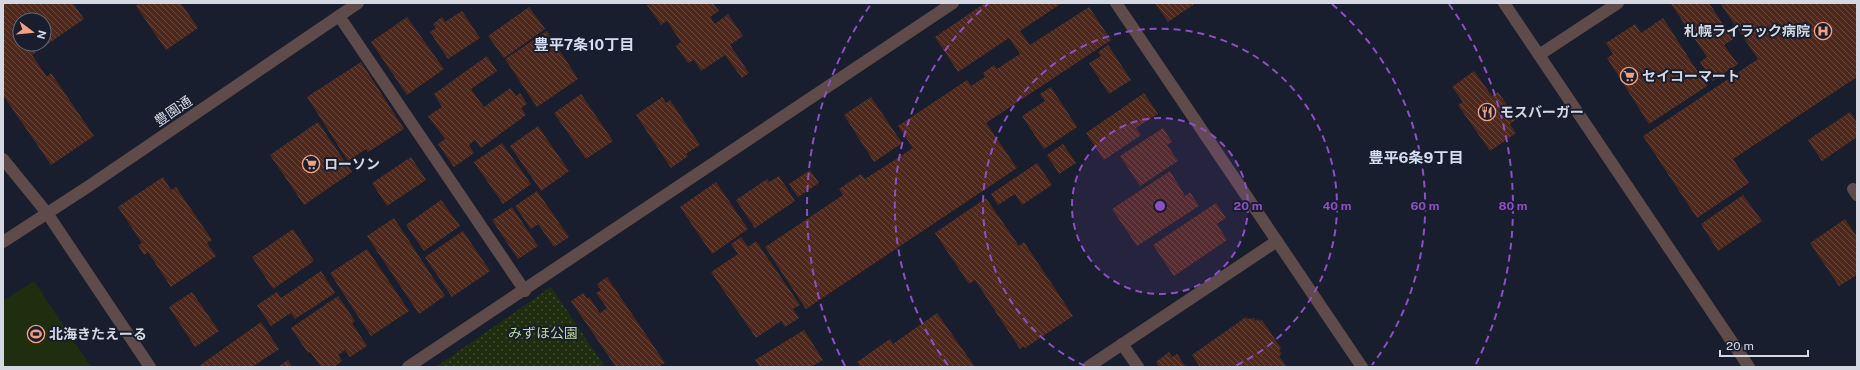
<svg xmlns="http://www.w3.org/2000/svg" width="1860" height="370" font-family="'Public Sans','Noto Sans JP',sans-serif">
<defs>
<pattern id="grass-dots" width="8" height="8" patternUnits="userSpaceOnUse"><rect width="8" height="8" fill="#202e10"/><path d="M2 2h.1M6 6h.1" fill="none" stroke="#404c32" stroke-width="1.8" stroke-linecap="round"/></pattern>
<pattern id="building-back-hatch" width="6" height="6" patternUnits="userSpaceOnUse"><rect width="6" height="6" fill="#4f281c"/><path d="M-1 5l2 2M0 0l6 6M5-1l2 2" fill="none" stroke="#67463d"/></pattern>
</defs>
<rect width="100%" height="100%" fill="#181e2d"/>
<polygon fill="url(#grass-dots)" points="551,287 605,367 436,367"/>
<polygon fill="#202e10" points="34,281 91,367 3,367 3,301"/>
<g fill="url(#building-back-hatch)" fill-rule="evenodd">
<path d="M3,3H73L84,19L32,55L47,77L51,73L94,136L51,165L3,95ZM20,20H44V44H20Z"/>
<polygon points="139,3 181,3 198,28 166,50 136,6"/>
<polygon points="651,3 713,3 719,11 710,17 715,24 728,14 743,36 730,45 749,73 742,78 725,55 701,71 694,60 688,63 676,46 681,42 667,21 661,25 647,5"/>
<polygon points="985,3 1062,3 1020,31 1030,45 1089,7 1111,40 986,123 1017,168 806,309 765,247 843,195 839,189 861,174 865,179 913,148 898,126 967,80 971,86 985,77 983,73 994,65 997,69 1020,54 1009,38 958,72 935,37"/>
<polygon points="1155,3 1196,3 1168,22"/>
<polygon points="1673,3 1709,3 1733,39 1724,45 1738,64 1713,81 1700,62 1707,57 1671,4"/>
<polygon points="1720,3 1857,3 1857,77 1733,159 1749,183 1697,218 1643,136 1758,59"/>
<polygon points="529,7 545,29 504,58 488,36"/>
<polygon points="462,11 480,38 448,59 430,32 436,28 433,24 442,17 445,22"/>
<polygon points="407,17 444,69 407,95 371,42"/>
<polygon points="1663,18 1707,86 1649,124 1607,58 1613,54 1606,43 1635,24 1641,33"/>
<polygon points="547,31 578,79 537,107 505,59"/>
<polygon points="1108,45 1131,80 1109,94 1089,63 1101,56 1098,52"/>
<polygon points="487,56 497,71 471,89 484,107 510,88 516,96 520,93 527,104 521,108 526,115 481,148 475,140 469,145 474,153 454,167 438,144 445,139 428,116 442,107 434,94"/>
<polygon points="361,62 404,129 368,152 366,149 348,161 307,97"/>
<polygon points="1474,71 1492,96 1498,92 1517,119 1510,124 1516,133 1490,151 1458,105 1463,102 1452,87"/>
<polygon points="1051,87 1077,127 1044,149 1022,116 1045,101 1040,94"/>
<polygon points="1144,93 1158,114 1136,128 1141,135 1104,160 1086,133"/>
<polygon points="581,94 613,141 586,159 554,113"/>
<polygon points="662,97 666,103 670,100 700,145 686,154 688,156 671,168 636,115"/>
<polygon points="871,97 902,143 874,162 844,115"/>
<polygon points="1850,112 1857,123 1857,137 1822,161 1808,140"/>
<polygon points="318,122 352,172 304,205 270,155"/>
<polygon points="538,126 569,171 541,191 510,146"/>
<polygon points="1163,128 1172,142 1167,145 1178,161 1140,186 1120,156"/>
<polygon points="502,143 531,184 503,204 474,162"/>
<polygon points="1063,144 1076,163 1059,174 1047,155"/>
<polygon points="411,157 426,180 387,206 372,183"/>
<polygon points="1037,163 1052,185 1022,205 1015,194 998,205 991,194"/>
<polygon points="810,170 819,183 798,197 789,184"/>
<polygon points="1170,171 1185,196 1190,192 1199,206 1137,246 1112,209"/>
<polygon points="779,176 795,201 755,228 736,200 767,179 769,182"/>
<polygon points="163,177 171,190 176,187 212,240 207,243 216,256 171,287 148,252 144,255 138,245 142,243 118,207"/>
<polygon points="716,182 748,229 712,254 680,207"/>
<polygon points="537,191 569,237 554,247 538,224 531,229 515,206"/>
<polygon points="1743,195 1762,221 1718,251 1701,224"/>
<polygon points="986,198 1019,246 1024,242 1073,316 1025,348 1024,346 1020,349 975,280 969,284 935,233"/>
<polygon points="441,200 460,226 424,251 406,225"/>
<polygon points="1216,203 1226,218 1217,224 1227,240 1174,276 1153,245"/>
<polygon points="512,207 538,246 518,259 492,220"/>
<polygon points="394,218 445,296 419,314 367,236"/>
<polygon points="1845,219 1857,237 1857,275 1839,286 1810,243"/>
<polygon points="293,229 314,261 273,289 252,257"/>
<polygon points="463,231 490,271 452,297 425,257"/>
<polygon points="741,237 748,247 756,241 800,305 793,309 799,318 785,327 781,321 756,338 711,272 738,254 731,244"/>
<polygon points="367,249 409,311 371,336 330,273"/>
<polygon points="321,271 335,293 295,319 291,313 271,326 257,305 277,292 281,298"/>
<polygon points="607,277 665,363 661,365 662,367 616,367 571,301 583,293 587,299 589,297 600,313 607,308 596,293 601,290 597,284"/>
<polygon points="192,292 219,331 195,347 169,307"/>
<polygon points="338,296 355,321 352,323 367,346 350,357 345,350 338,355 342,361 334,367 321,367 310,352 308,353 291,328"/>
<polygon points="937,313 975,367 861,367 857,362 890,339 893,344"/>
<polygon points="1246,317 1248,319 1254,318 1256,321 1258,319 1260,321 1262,320 1281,348 1279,350 1282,354 1279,356 1287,367 1200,367 1192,355"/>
<polygon points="261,322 279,349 252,367 200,367 199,366"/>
<polygon points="804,330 823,360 811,367 760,367 755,360"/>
<polygon points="1169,352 1172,357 1177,354 1186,367 1159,367 1156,362"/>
<polygon points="288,360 292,367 278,367"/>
</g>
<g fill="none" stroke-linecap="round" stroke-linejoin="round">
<g stroke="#5f4b49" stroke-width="12">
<polyline points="1116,3 1362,367"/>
<polyline points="1504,3 1749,367"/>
<polyline points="339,16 525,291"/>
<polyline points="1539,55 1618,3"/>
<polyline points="3,159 47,213 150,367"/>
<polyline points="1853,189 1857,195"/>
<polyline points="3,242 89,186 358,3"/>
<polyline points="1122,344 1138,367"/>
<polyline points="408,367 953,3"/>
<polyline points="1088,367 1277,241"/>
</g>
</g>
<circle cx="1160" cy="206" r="88" fill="#8d4ec6" fill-opacity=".12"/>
<g fill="none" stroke="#8d4ec6" stroke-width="2" stroke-dasharray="7 5">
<circle cx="1160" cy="206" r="88"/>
<path d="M1085 366A177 177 0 1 1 1235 366"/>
<path d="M948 365A265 265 0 0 1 988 4M1332 4A265 265 0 0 1 1372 365"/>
<path d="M845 366A353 353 0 0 1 871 4M1449 4A353 353 0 0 1 1475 366"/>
</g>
<defs>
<symbol id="hospital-ring" viewBox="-11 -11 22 22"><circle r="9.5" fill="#181e2d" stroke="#f3a081" stroke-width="1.5"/><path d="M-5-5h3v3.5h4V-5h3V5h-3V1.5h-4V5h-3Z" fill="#f3a081"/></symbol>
<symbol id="supermarket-ring" viewBox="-11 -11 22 22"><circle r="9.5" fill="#181e2d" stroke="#f3a081" stroke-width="1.5"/><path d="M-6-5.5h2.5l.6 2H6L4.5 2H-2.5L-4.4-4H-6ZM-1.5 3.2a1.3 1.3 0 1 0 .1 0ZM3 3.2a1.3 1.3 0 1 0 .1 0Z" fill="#f3a081"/></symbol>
<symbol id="restaurant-ring" viewBox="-11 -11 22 22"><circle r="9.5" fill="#181e2d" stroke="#f3a081" stroke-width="1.5"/><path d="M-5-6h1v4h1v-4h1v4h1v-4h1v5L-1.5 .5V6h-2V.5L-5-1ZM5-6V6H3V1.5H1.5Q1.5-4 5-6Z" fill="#f3a081"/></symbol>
<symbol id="stadium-ring" viewBox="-11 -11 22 22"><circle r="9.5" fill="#181e2d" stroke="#f3a081" stroke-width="1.5"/><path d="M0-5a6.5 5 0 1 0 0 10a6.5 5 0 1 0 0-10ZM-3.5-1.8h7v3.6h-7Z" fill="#f3a081"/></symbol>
</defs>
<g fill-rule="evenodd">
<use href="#hospital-ring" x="1813" y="21" width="20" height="20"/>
<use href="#supermarket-ring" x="1619" y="66" width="20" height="20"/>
<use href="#restaurant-ring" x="1477" y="102" width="20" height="20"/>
<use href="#supermarket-ring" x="301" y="154" width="20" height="20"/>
<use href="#stadium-ring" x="26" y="324" width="20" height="20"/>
</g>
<g text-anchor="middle" stroke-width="4" stroke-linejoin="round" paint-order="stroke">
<g font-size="14" font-weight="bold" fill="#d4d8e2" stroke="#181e2d" text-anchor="start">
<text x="1810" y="36" text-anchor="end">札幌ライラック病院</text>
<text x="1642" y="81">セイコーマート</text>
<text x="1500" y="117">モスバーガー</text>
<text x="324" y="169">ローソン</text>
<text x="49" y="339">北海きたえーる</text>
</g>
<g font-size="14" fill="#d4d8e2" stroke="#181e2d">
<text transform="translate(173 111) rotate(-34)" y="5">豊園通</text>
</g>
<g font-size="14" fill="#bada9a" stroke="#181e2d">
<text x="543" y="338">みずほ公園</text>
</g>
<g font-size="15" font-weight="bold" fill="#d5def2" stroke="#181e2d">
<text x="584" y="50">豊平7条10丁目</text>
<text x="1416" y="163">豊平6条9丁目</text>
</g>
</g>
<circle cx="1160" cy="206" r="6" fill="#8d4ec6" stroke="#181e2d" stroke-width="2"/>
<g font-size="12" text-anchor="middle" font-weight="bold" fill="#8d4ec6" stroke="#181e2d" stroke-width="4" stroke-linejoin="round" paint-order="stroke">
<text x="1248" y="210">20 m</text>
<text x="1337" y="210">40 m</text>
<text x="1425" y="210">60 m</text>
<text x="1513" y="210">80 m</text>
</g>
<rect width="1860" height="370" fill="none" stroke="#d4d8e2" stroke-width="8"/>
<g transform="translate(32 32) rotate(106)"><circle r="19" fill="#181e2d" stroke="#636875"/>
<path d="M0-3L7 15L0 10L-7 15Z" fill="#f3a081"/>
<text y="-6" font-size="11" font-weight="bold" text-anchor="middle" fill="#d4d8e2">N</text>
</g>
<path d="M1720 350v6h88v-6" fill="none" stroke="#d4d8e2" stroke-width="2"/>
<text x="1726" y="350" font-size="12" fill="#d4d8e2" stroke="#181e2d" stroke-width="3" paint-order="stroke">20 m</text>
</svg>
